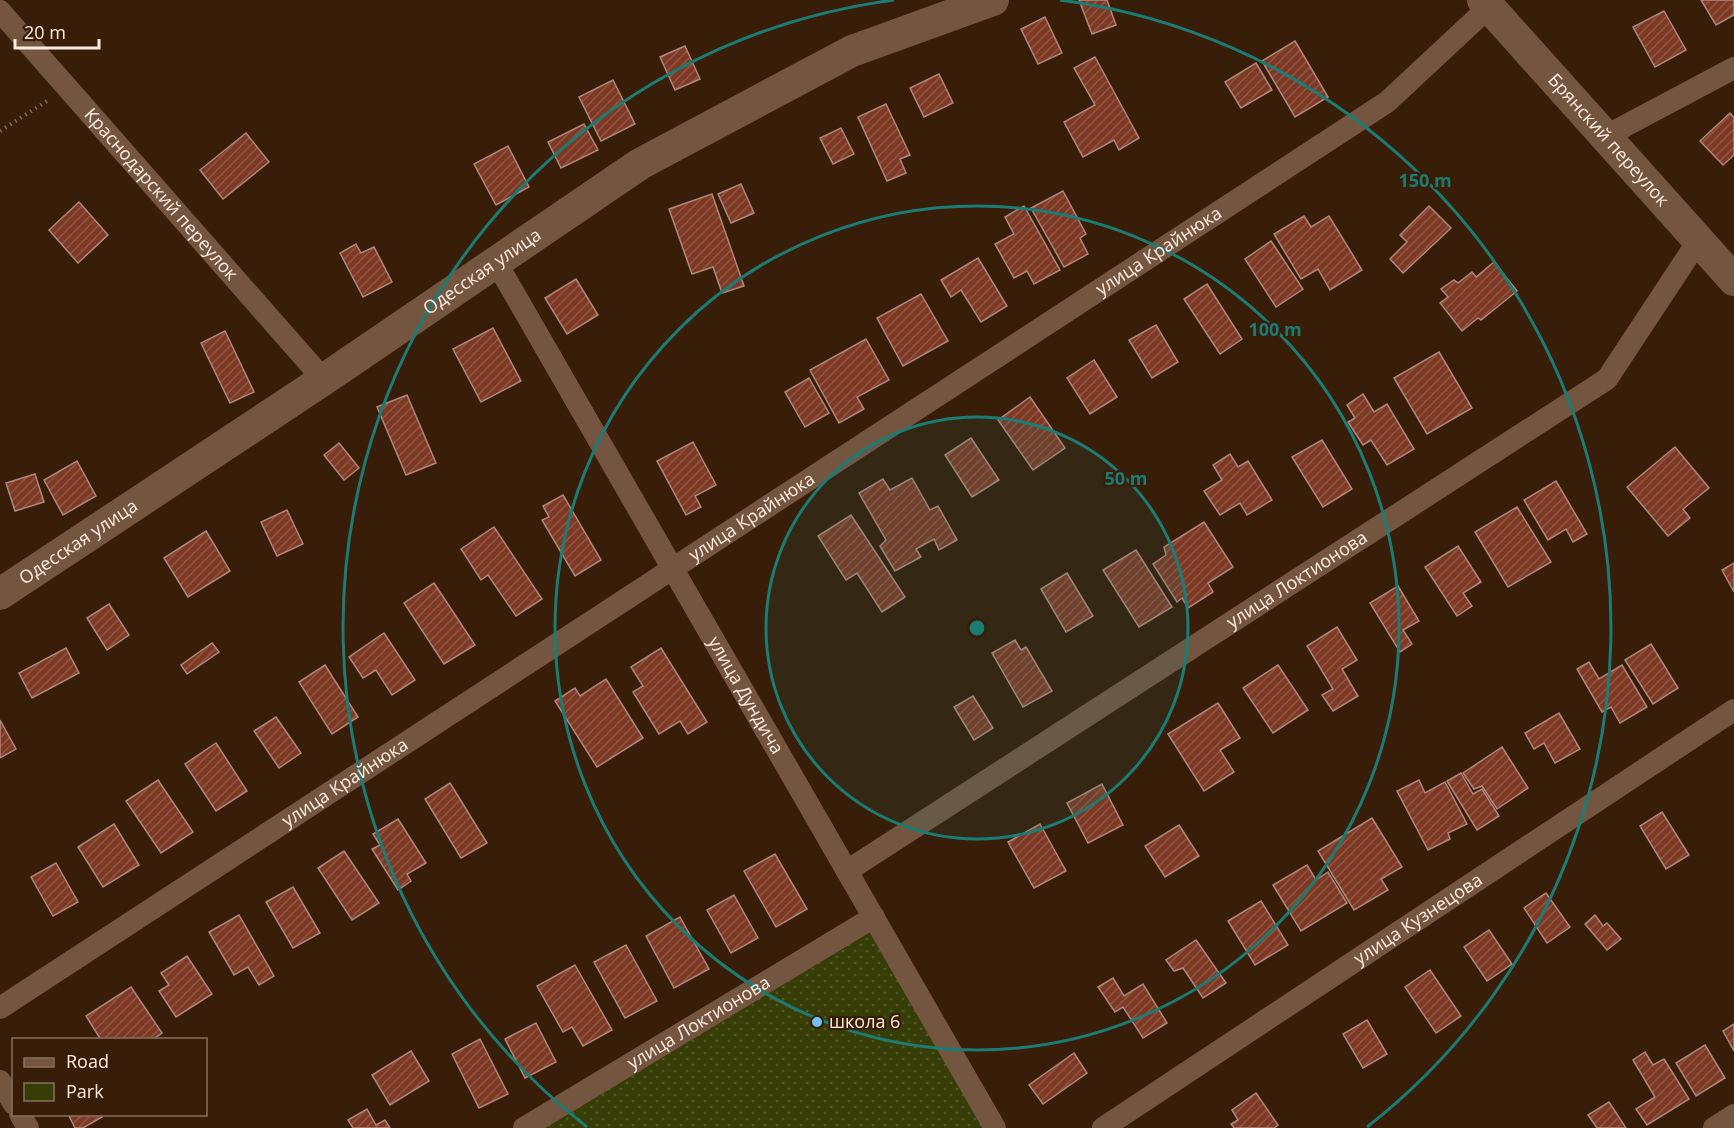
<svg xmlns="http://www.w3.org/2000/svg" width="1734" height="1128" font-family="'Open Sans',sans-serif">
<defs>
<pattern id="green-dots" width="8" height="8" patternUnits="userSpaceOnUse" patternTransform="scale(1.5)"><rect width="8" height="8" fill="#363d07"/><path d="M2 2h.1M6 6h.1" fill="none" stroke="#54592b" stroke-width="1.8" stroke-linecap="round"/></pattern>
<pattern id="building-hatch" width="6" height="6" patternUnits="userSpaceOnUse" patternTransform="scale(1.5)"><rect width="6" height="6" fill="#7d3924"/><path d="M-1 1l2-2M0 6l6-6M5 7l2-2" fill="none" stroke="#905643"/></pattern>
</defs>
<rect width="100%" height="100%" fill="#381d08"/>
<polygon fill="url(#green-dots)" points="874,917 995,1128 524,1128"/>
<g fill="url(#building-hatch)" stroke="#af877c" stroke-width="1.5">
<polygon points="1079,0 1107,0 1116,25 1092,34"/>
<polygon points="1701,0 1734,0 1734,15 1716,25"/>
<polygon points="1664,11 1686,50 1655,67 1633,27"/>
<polygon points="1045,17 1062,53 1038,64 1021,29"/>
<polygon points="1295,41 1328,97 1295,117 1262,61"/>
<polygon points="685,46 700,79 675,90 660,57"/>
<polygon points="1095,57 1139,138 1119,150 1114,140 1083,157 1064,122 1095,105 1074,68"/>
<polygon points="1256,63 1272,90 1241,108 1225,82"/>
<polygon points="939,74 953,103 924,117 910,88"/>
<polygon points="613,80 635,124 601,141 579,97"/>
<polygon points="886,104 910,155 900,159 906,173 887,181 858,117"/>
<polygon points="1730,113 1734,118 1734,155 1723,165 1700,141"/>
<polygon points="584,124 598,150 561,168 548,142"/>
<polygon points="841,128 854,154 833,164 820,138"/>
<polygon points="246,133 269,162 223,199 200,170"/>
<polygon points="508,146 529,187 496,205 474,164"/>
<polygon points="741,184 754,213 731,223 718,194"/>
<polygon points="1063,191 1086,234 1080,238 1088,254 1064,267 1031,208"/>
<polygon points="712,194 744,286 722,293 713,267 692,274 669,209"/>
<polygon points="79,202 108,235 78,263 49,230"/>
<polygon points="1024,206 1060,270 1034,284 1027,271 1014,278 995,244 1014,234 1005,217"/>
<polygon points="1429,206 1451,228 1403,273 1390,259 1407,242 1400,235"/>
<polygon points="1304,216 1311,227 1329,216 1362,270 1330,290 1318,269 1301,279 1274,234"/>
<polygon points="1271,241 1303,289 1276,307 1245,259"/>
<polygon points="356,244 361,253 374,247 392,282 363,297 340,253"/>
<polygon points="978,258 1007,306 981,322 961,290 951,297 941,280"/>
<polygon points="1494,262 1517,291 1481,320 1478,318 1462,331 1440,303 1448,297 1441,289 1454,280 1458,283 1472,272 1476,277"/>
<polygon points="576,279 598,315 567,334 545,298"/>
<polygon points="1207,284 1242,339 1220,354 1184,299"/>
<polygon points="921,294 948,341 903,366 877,318"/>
<polygon points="1156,325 1178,362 1152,378 1129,340"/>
<polygon points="493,328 521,381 481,402 453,349"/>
<polygon points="225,331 254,392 230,403 201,343"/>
<polygon points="866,339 889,380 857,397 864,409 839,423 810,370"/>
<polygon points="1439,352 1472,408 1427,434 1394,378"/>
<polygon points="1094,360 1117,397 1090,414 1067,378"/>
<polygon points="809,378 829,413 805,427 785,392"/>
<polygon points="1363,394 1374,412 1387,404 1414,449 1387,465 1371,440 1363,445 1348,422 1355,418 1347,405"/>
<polygon points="407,395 436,463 406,475 377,407"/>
<polygon points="1030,397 1065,448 1033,470 998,420"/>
<polygon points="971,438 999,480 972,497 945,455"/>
<polygon points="1322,440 1352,489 1323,507 1292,457"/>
<polygon points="693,442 716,485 695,496 701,507 686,515 657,461"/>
<polygon points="339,443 359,468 344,480 324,455"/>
<polygon points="1675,447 1709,488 1683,509 1690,518 1668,536 1627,487"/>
<polygon points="1230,454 1238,467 1248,461 1272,500 1247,515 1240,503 1220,515 1204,491 1222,480 1213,465"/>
<polygon points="77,461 96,496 63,515 44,480"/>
<polygon points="35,474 44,502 15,511 6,483"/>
<polygon points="912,478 930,510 938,506 957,540 939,550 934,539 916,549 921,557 895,571 880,546 886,540 859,493 883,479 890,490"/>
<polygon points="1556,481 1587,534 1573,542 1566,529 1548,540 1524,500"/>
<polygon points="563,495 601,560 575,576 542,520 549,517 543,506"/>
<polygon points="1517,507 1551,562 1508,587 1475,532"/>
<polygon points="287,510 303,544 277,556 261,522"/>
<polygon points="851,515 905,597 882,612 857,573 846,580 818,536"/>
<polygon points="1204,522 1233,567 1208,583 1213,592 1188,608 1182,598 1177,602 1153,564 1166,555 1164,547"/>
<polygon points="494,527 542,599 516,616 488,575 481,580 461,549"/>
<polygon points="206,531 230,571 188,597 164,558"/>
<polygon points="1458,546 1481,582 1463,593 1472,606 1457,616 1425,567"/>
<polygon points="1136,550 1172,607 1139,627 1103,570"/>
<polygon points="1734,563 1734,592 1722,570"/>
<polygon points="1067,573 1093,616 1066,632 1041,589"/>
<polygon points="434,583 475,645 444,664 404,603"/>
<polygon points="1398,586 1419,621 1403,630 1412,644 1400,652 1370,603"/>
<polygon points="109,604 129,635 107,650 87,618"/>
<polygon points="1337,627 1357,660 1342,669 1358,696 1333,711 1322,695 1333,689 1307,646"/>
<polygon points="384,633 415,680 392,695 376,670 363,678 349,657"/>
<polygon points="1015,640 1021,650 1026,647 1052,691 1023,707 992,653"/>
<polygon points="212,643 219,652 187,674 181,665"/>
<polygon points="1651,644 1678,688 1653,704 1625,660"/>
<polygon points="66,648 79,673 32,698 19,673"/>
<polygon points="661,648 707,722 688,734 680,721 659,734 633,692 643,686 631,667"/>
<polygon points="1589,662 1599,679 1622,665 1647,707 1620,723 1611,707 1602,712 1577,669"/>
<polygon points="325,665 358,717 332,734 299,682"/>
<polygon points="1278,665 1308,710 1273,733 1243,688"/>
<polygon points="606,679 643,738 597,767 555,701 575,688 580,696"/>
<polygon points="973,696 993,728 974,740 954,707"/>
<polygon points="1218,703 1240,738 1220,750 1234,772 1204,791 1168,734"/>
<polygon points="1559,713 1580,749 1555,763 1544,743 1534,749 1525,733"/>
<polygon points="276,717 301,753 279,768 254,731"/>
<polygon points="0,720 16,749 0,758"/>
<polygon points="216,743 247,791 216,811 185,764"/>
<polygon points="1502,747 1528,788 1497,809 1482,786 1474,789 1463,773"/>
<polygon points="1461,773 1473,794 1482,789 1499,816 1477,830 1447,781"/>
<polygon points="158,780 193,832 161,853 126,801"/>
<polygon points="1419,780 1425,793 1445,782 1467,824 1448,833 1450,839 1428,850 1397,791"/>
<polygon points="450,783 487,843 461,858 425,799"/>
<polygon points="1102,784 1123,825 1088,843 1067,803"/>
<polygon points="1662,812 1689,855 1666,869 1640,826"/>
<polygon points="1372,818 1402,867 1381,879 1388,890 1354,910 1318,851"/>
<polygon points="398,819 426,863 407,874 411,881 398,890 372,849 380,845 373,834"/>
<polygon points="114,824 139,865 103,887 78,847"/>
<polygon points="1040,824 1066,871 1034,888 1008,842"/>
<polygon points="1179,825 1199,856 1165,877 1145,846"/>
<polygon points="344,851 379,903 352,920 318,868"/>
<polygon points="775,854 807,909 776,927 744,871"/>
<polygon points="56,863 78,902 53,916 31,877"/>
<polygon points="1307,865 1316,880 1328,872 1347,903 1301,931 1273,885"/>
<polygon points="293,887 320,933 293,948 266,902"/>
<polygon points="1546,893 1570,927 1547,943 1524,908"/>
<polygon points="734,895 758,938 731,953 707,910"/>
<polygon points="1261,901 1288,945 1255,965 1228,921"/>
<polygon points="239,915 274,976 259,985 248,967 234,975 209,932"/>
<polygon points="1595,915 1603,926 1607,923 1621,939 1607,950 1585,924"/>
<polygon points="680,917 709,969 674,988 646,936"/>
<polygon points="1489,930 1512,964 1487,981 1464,947"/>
<polygon points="1196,940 1226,983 1203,998 1183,968 1174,971 1166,960"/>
<polygon points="626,945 657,1001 625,1018 594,962"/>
<polygon points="187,956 212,994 176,1017 159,991 169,985 161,973"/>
<polygon points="575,965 612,1030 583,1046 572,1027 563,1032 537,986"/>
<polygon points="1430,970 1461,1016 1436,1033 1405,987"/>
<polygon points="1113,978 1124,996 1143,984 1167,1023 1143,1038 1123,1007 1115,1012 1098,987"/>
<polygon points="131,987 162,1033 152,1040 101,1040 86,1016"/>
<polygon points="1367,1020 1387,1054 1363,1068 1343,1034"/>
<polygon points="536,1023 556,1062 525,1078 505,1039"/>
<polygon points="1734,1024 1734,1051 1723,1031"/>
<polygon points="480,1039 508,1094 479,1108 452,1054"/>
<polygon points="1705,1045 1725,1078 1696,1096 1676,1063"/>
<polygon points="411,1051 429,1081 390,1105 372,1075"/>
<polygon points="1645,1052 1653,1065 1664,1059 1689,1099 1647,1125 1636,1109 1655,1097 1633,1060"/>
<polygon points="1074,1053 1087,1073 1043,1104 1029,1085"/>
<polygon points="1256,1093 1278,1125 1274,1128 1234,1128 1231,1124 1238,1120 1232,1110"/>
<polygon points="1609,1102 1626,1128 1597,1128 1588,1115"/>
<polygon points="367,1109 376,1125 385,1120 390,1128 353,1128 348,1120"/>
<polygon points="68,1114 100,1114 102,1117 83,1128 75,1128"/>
</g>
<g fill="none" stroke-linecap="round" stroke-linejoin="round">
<polyline stroke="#826a58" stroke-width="4" stroke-dasharray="1.5 4.5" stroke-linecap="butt" points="0,131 47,101"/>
<g stroke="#745640" stroke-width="22">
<path id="s1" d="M0,11L324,380"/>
<polyline points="1606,136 1734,68"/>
<path id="s2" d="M496,262L995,1128"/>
<path id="s3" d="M847,871L1607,379L1698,241"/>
<path id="s4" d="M0,1008L1387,102L1489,7"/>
<polyline points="0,1081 14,1104"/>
<polyline points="20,1114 28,1128"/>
<path id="s5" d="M524,1128L874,917"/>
<path id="s6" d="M1103,1128L1734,710"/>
<polyline points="1714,1128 1734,1115"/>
</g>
<g stroke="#745640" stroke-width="32">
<path id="s7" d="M1483,0L1734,280"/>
<path id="s8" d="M0,594L329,376L640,164L852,51L993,0"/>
</g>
</g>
<circle cx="977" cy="628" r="211" fill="#1b7c74" fill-opacity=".12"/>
<g fill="none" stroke="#1b7c74" stroke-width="3">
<circle cx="977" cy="628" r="211"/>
<circle cx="977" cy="628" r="422"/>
<path d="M587 1127A633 633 0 0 1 894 0M1060 0A633 633 0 0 1 1367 1127"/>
</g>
<circle fill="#6fc2f4" stroke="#381d08" stroke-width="2" cx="817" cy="1022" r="6"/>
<g text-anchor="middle" stroke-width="4.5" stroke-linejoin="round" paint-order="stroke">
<g font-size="18" fill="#feecdf" stroke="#381d08">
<text dy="6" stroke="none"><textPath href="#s7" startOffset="188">Брянский переулок</textPath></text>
<text dy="6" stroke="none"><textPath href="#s1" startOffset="244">Краснодарский переулок</textPath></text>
<text dy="6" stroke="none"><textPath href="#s4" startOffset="1384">улица Крайнюка</textPath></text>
<text dy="6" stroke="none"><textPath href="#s8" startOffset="580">Одесская улица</textPath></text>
<text dy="6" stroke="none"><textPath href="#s4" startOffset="898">улица Крайнюка</textPath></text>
<text dy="6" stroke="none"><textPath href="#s8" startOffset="94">Одесская улица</textPath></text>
<text dy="6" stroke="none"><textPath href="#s3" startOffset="536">улица Локтионова</textPath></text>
<text dy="6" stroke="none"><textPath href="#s2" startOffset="500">улица Дундича</textPath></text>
<text dy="6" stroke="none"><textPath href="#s4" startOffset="412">улица Крайнюка</textPath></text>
<text dy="6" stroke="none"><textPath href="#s6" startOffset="378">улица Кузнецова</textPath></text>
<text dy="6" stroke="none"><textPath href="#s5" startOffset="204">улица Локтионова</textPath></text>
</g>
<g font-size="18" fill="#feecdf" stroke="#381d08" text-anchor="start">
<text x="829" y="1028">школа 6</text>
</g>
</g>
<circle cx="977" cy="628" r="9" fill="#1b7c74" stroke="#381d08" stroke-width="3"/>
<g font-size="18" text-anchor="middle" font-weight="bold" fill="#1b7c74" stroke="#381d08" stroke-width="4.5" stroke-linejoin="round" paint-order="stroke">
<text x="1425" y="187">150 m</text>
<text x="1275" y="336">100 m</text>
<text x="1126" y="485">50 m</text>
</g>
<rect x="12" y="1038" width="195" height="78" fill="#381d08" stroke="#87705e" stroke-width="1.5"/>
<rect x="24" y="1058" width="30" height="9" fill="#745640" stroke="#87705e" stroke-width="1.5"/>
<text x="66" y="1068" font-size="18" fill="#feecdf">Road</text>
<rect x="24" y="1083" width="30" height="18" fill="#363d07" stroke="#87705e" stroke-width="1.5"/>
<text x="66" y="1098" font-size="18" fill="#feecdf">Park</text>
<path d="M15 39v9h84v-9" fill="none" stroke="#feecdf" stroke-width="3"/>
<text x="24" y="39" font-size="18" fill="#feecdf" stroke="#381d08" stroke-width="4.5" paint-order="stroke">20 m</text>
</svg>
